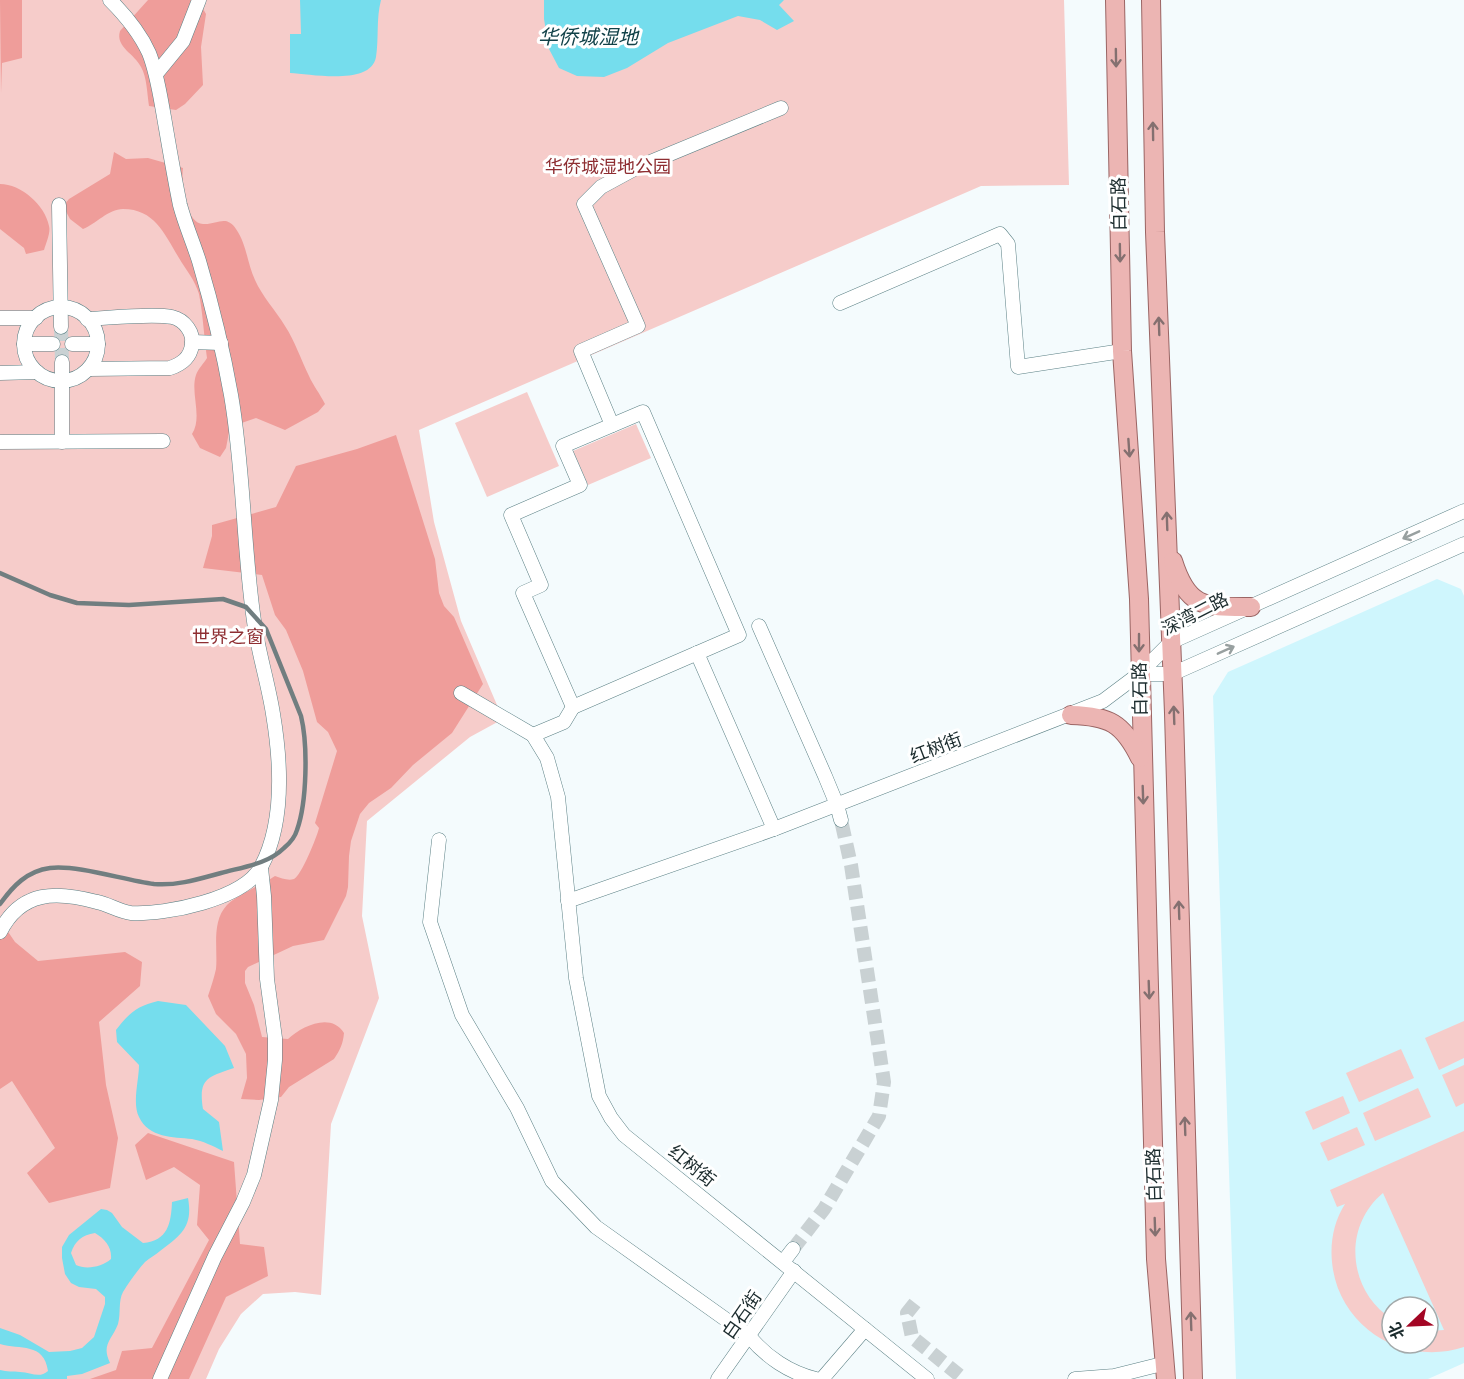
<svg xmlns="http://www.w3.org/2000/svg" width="1464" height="1379" font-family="Karla,'Noto Sans SC',sans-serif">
<rect width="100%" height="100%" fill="#f4fbfd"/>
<path fill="#cff6fd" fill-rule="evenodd" d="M1437,579L1461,589L1464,596V1363L1428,1379H1236L1213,696L1228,672ZM1392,1307H1428V1343H1392Z"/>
<g fill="#f6ccca" fill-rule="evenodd">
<polygon points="0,0 1064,0 1069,185 981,186 419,430 434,522 461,621 503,719 470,737 367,821 362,916 379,998 331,1124 321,1295 295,1292 263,1294 241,1314 219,1349 206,1379 0,1379"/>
<polygon points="527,392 559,466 487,497 455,423"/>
<polygon points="636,424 651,458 588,485 573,451"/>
<polygon points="1464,1021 1464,1058 1439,1070 1425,1038"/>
<polygon points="1401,1049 1414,1078 1359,1102 1346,1073"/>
<polygon points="1464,1065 1464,1103 1456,1107 1442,1075"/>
<polygon points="1418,1088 1431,1117 1375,1141 1363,1113"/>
<polygon points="1343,1096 1350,1113 1313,1130 1305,1112"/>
<polygon points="1357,1127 1365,1145 1328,1161 1320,1143"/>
<path d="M1464,1131V1347C1403,1367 1338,1327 1332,1262C1330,1242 1334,1221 1345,1204L1337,1207L1330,1190ZM1383,1193L1444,1330L1428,1331V1343H1392V1319C1348,1291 1342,1227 1383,1193Z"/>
</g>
<g fill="#ef9d9a">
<polygon points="0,0 22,0 22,58 2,63 1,93"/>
<path d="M148,0H198L206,14L201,47L203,85L185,104L176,110L149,106C147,94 147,77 141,67C135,54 115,47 120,31Z"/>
<path d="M114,152L126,159L148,158L183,168C181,182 185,223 203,224C217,225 226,214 236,229C247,245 247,263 255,280C262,296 276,311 285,326C295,341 301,360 309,376C313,385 320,394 325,404L318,412L285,430L256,418L230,427L226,448L220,457L200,448L192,434C203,417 190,393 196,375C198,369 204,363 207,358C204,337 203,314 199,294C195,280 186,270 179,258C165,235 155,209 123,209C108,209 96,224 83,229L70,219L63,206L69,199L110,174Z"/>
<path d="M0,184C21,184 45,205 49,226C51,232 46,243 44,250L26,254L24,248L0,229Z"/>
<path d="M396,435L435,559L439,593L444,606L454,617L483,684L452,733L413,765L391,788L369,803L360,814L351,841L349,856L348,887L346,896L324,940L293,946L248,967L245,971V983L254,1005L262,1037L288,1039C302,1026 331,1012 344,1033C343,1044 340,1050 334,1059L289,1087L281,1097L259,1100L241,1099L247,1078L246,1054L236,1034L216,1014L208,996C211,987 214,978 216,969C218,949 211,922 227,905C235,896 263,884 275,876C281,878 288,881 294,879C301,876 317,837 319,828L315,823L337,751L328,732L317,722L303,671L286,630L275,615L262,575L203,568L212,536V525L276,507L296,466L357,449Z"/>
<polygon points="0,920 15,942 38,961 125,952 142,962 140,986 99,1022 106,1085 118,1138 110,1188 49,1203 27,1173 55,1148 12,1081 0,1089"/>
<polygon points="148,1133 234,1162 240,1244 264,1247 268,1276 226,1297 189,1379 90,1379 116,1370 122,1351 152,1348 209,1240 197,1225 200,1185 174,1167 146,1180 135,1145"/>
</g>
<g fill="#75dded" fill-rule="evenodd">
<path d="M300,0H381C376,19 379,38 376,57C371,86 311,74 290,73V34H301Z"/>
<polygon points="544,0 784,0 779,5 794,21 777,30 760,20 738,16 668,43 627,68 604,77 577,76 559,68 549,49 544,19"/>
<path d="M158,1001L186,1005L225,1046L234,1068C208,1077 198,1078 203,1109L219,1122L223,1151C213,1146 203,1141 192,1139C173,1137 149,1138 139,1117C132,1103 139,1080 139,1065L117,1042L116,1030C129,1013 137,1006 158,1001Z"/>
<path d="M188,1198C193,1226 182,1235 160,1251C156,1255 149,1258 145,1262C137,1271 129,1282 123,1292C118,1301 121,1314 118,1324C112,1340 101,1344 110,1363L82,1374L67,1376V1379H0V1370C7,1372 13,1371 20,1372C31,1372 39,1379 48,1371C44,1342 20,1350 0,1344V1328L20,1335L49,1352L70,1351L82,1348L94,1337L105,1304V1297L96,1289L79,1287L71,1283L65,1274L62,1258V1247L69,1235L101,1209L107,1210L112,1213L122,1227L143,1243C168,1241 171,1223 172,1202ZM95,1233C105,1239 112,1247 111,1259C102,1267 86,1270 76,1265L71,1253C75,1241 82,1235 95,1233Z"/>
</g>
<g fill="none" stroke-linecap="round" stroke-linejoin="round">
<g stroke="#c9d1d3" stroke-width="14" stroke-dasharray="14 7" stroke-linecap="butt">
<polyline points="61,327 62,362"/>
<polyline points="793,1249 824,1209 879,1116 884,1082 851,865 841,820"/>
<polyline points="915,1303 907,1313 912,1337 964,1379"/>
</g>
<defs>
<g id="minor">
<polyline points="156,74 183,41 199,0"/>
<polyline points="59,205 61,327"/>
<polyline points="840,303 1000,234 1008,244 1018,367 1122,351"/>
<circle cx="61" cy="344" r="37"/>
<polyline points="0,318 36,318"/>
<path d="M87,319C110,318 152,313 172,317C185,320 194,333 192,345C190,358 182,364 170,368L89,369"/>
<polyline points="192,342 221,343"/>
<polyline points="24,344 53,344"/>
<polyline points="72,344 98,344"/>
<polyline points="62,362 62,442"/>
<polyline points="0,373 37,372"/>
<polygon points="643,412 739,635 573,707 523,593 541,585 511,515 580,485 563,446"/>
<polyline points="612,425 581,351 638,326 584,204 601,187 636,168 781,108"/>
<polyline points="0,442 163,441"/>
<polyline points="759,626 825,776 837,805 841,820"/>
<polyline points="697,653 774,829"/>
<polyline points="1139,674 1172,674 1464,544"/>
<polyline points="461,693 533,735 547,758 558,797 576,978 599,1096 611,1118 624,1135 927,1379"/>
<polyline points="533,735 564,722 573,707"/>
<path d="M439,840L430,922L462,1015L517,1108L552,1181L596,1227L749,1336C766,1357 790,1373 816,1379"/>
<polyline points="568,901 774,829 1103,701 1139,674 1171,642 1464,511"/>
<path d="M0,932C21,890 57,891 97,902C108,904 120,912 131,913C166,915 244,899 261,867C285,822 281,762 273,714C268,682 258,652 254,621C243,546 244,470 231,395C223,350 212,305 199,261C193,242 185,224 180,205C174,176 169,146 164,117C160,95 157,73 149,53C140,33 126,16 110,0"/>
<polyline points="783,1262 793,1249"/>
<polyline points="160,1379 215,1256 243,1202 254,1175 271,1100 275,1060 275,1038 267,979 264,896 261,868"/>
<polyline points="718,1379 794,1271"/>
<polyline points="822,1379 865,1329"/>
<polyline points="1075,1379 1114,1376 1166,1363"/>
</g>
<g id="major">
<polyline points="1115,0 1122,351 1139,599 1156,1259 1166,1379"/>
<polyline points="1151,0 1155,232 1174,713 1193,1379"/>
<path d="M1173,561C1188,609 1205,607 1251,607"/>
<path d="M1071,715C1109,716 1123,723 1140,758"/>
</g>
</defs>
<use href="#minor" stroke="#5b8085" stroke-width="15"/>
<use href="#major" stroke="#9a6564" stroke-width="20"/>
<use href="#minor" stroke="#fff" stroke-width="14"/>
<use href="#major" stroke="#ecb5b3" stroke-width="18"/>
<path stroke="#717e80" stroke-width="4.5" d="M0,573L50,595L77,603L129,605L223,599L246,607L266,629L301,716C308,745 307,802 297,830C295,837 290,843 284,848C268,864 243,867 221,873C199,879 177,886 154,884C123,880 80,865 50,868C27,871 13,886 0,904"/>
</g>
<defs><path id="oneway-shaft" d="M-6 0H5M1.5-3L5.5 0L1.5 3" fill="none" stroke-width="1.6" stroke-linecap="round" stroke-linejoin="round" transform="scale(1.5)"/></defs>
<g stroke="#847070">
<use href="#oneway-shaft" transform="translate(1116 58) rotate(89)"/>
<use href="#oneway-shaft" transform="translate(1153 131) rotate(-91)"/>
<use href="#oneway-shaft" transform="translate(1120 253) rotate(89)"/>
<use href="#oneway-shaft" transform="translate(1159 326) rotate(-92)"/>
<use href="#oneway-shaft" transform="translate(1129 448) rotate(86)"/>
<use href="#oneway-shaft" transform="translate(1167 521) rotate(-92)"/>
<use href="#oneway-shaft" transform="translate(1139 643) rotate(90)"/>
<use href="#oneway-shaft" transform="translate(1174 715) rotate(-92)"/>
<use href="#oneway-shaft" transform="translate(1143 795) rotate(88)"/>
<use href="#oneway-shaft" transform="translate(1179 910) rotate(-92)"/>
<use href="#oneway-shaft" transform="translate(1149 990) rotate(88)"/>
<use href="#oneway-shaft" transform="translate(1185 1126) rotate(-92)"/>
<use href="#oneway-shaft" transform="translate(1155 1227) rotate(88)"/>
<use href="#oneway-shaft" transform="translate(1191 1321) rotate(-92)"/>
</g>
<g stroke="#98a0a0">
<use href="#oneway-shaft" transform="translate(1411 535) rotate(156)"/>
<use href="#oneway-shaft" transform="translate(1226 650) rotate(-24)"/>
</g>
<g text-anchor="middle" stroke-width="6" stroke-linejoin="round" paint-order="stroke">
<g font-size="18" fill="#8e2e32" stroke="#fff">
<text x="608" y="173">华侨城湿地公园</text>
<text x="228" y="643">世界之窗</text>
</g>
<g font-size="18" fill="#1b2b2d" stroke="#fff">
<text transform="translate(1119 204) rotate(-91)" y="6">白石路</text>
<text transform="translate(1195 614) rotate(-27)" y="6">深湾二路</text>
<text transform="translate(1140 689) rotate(-91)" y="6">白石路</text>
<text transform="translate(936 748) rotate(-21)" y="6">红树街</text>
<text transform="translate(692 1166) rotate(39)" y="6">红树街</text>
<text transform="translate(1154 1175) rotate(-92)" y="6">白石路</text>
<text transform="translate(742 1315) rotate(-55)" y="6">白石街</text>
</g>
<g font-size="20" font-style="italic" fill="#124249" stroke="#fff">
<text x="588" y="44">华侨城湿地</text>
</g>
</g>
<g transform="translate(1410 1325) rotate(247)"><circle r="28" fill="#ffffff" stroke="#a4aaab" stroke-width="1.5"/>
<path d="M0-4.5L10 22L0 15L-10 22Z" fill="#a30624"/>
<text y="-9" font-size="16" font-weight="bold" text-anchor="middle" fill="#1b2b2d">北</text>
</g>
</svg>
